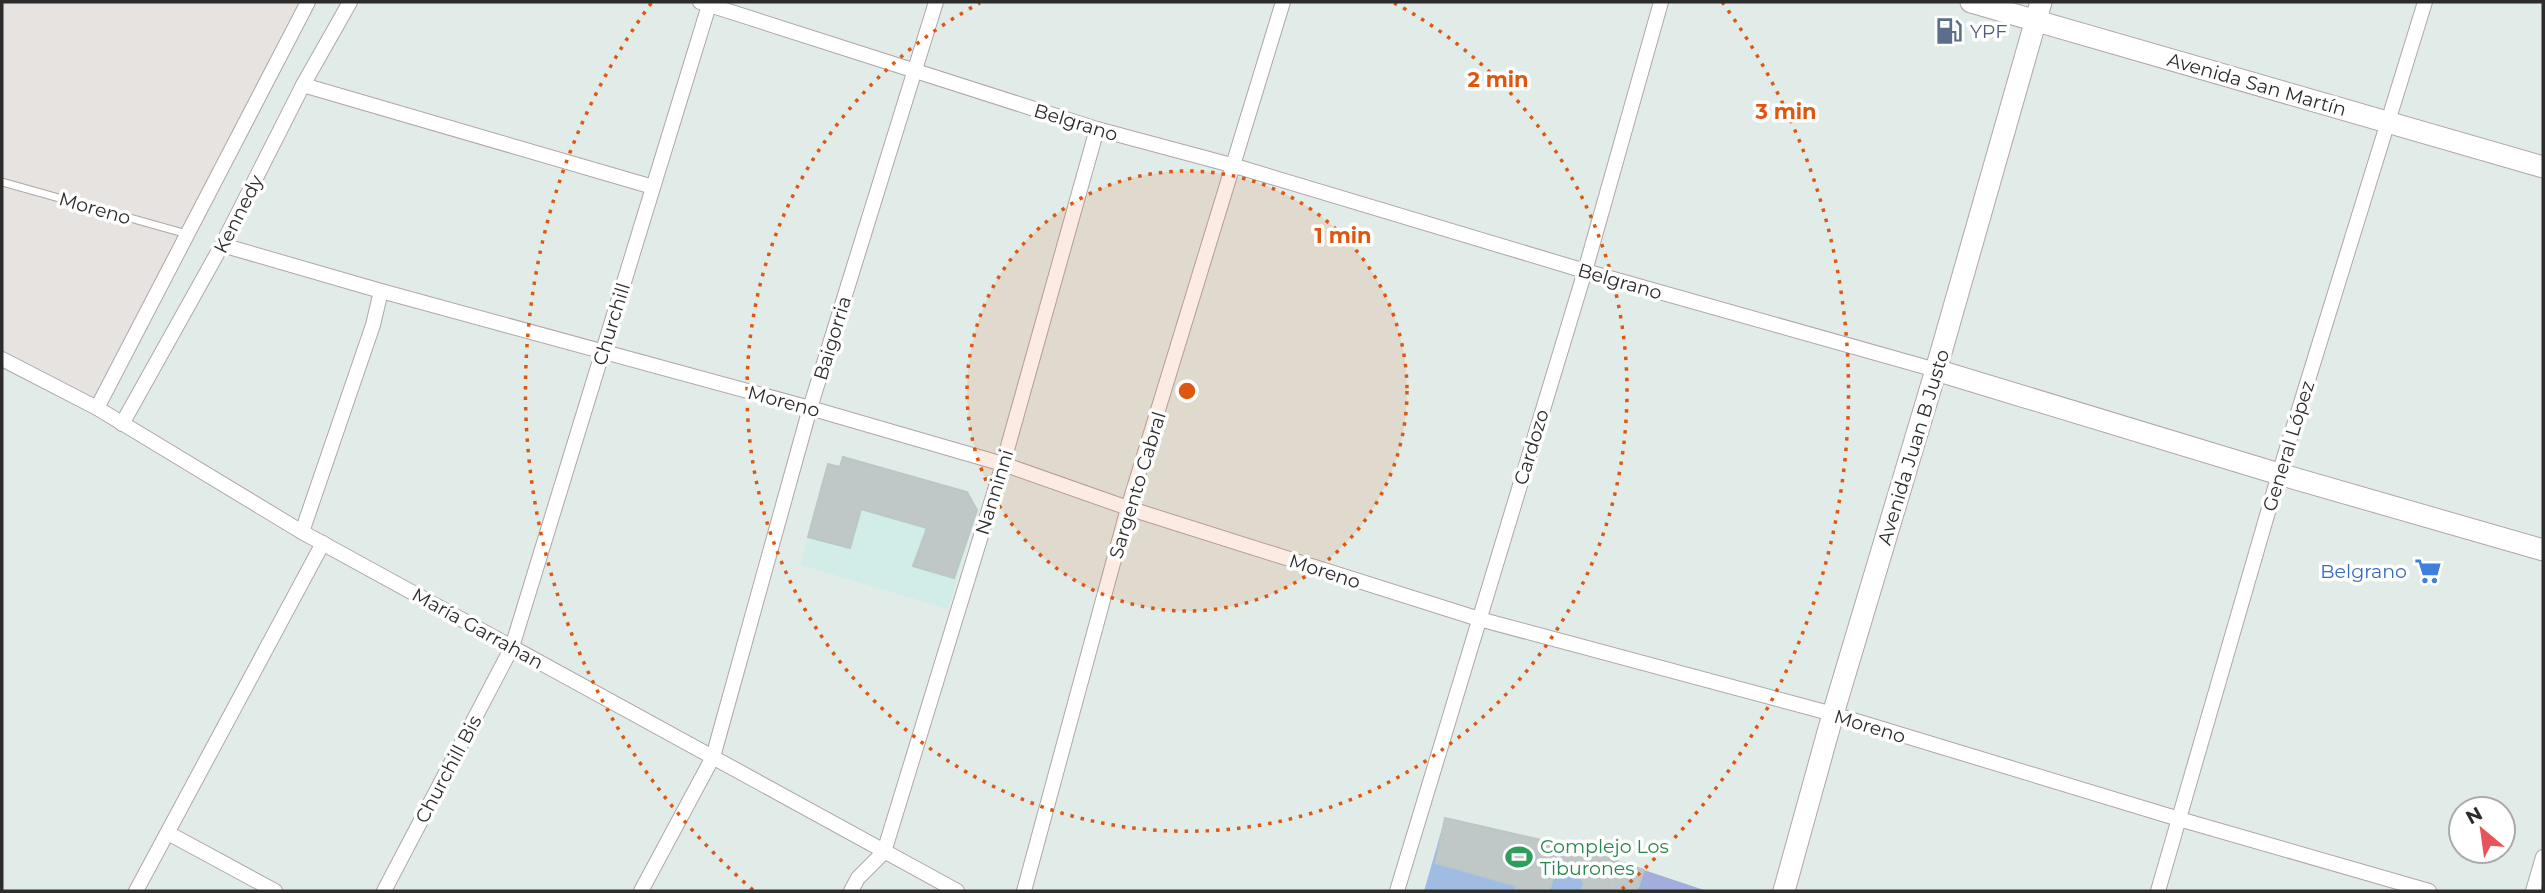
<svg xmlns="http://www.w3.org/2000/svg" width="2545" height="893" font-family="Montserrat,sans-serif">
<rect width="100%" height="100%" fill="#e1ece9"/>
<polygon fill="#e6e3e0" points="2,2 308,2 97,408 2,359"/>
<polygon fill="#d2ece8" points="843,457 967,492 977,510 948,609 801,565 828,464 840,467"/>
<polygon fill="#a3aedd" points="1644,870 1707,891 1637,891"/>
<polygon fill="#a0bce3" points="1445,818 1593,852 1617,861 1606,891 1424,891"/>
<g fill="#bfc8c6" stroke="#bac8c5" stroke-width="2">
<polygon points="843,457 967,492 977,510 954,578 913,566 927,528 861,509 850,548 808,537 828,464 840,467"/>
<polygon points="1445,818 1593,852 1617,861 1606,891 1581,891 1584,883 1580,876 1555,873 1549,891 1514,891 1517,886 1436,863"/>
<polygon points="1617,861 1644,870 1637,891 1606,891"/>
</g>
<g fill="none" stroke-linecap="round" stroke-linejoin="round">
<defs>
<polyline id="lane" points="2,182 187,234"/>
<g id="street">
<polyline points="700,2 1097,129 1235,166 1585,271 1936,370"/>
<polyline points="303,85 653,187"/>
<polyline points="222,245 381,291 810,408 1003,464 1128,508 1479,619 1833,714 2179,819 2429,891"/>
<polyline points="2,359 97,408 302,532 957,891"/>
<polyline points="97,408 308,2"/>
<polyline points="122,424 222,245 303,85 350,2"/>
<polyline points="302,532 373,325 381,291"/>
<polyline points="168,833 275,891"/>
<polyline points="136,891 323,543"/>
<polyline points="384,891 512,647 710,2"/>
<polyline points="641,891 713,757 810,408 936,2"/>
<polyline points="851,891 858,878 884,852 1003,464 1097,129"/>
<polyline points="1024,891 1128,508 1283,2"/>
<polyline points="1397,891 1585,271 1661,2"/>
<polyline points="2158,891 2279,474 2425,2"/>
<polyline points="2533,891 2543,857"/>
</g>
<g id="secondary">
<polyline points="1971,2 2543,167"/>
<polyline points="1936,370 2279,474 2543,550"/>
<polyline points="1784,891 1833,714 1936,370 2041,2"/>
</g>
</defs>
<use href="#lane" stroke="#b0a6a6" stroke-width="9"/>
<use href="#street" stroke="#b0a6a6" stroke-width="16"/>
<use href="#secondary" stroke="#b0a6a6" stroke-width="23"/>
<use href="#lane" stroke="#fff" stroke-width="7"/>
<use href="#street" stroke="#fff" stroke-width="14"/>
<use href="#secondary" stroke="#fff" stroke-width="21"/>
</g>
<circle cx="1187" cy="391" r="220" fill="#df570e" fill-opacity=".12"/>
<g fill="none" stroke="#df570e" stroke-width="3.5" stroke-dasharray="3.5 7">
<circle cx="1187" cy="391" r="220"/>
<path d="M1394 3A440 440 0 1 1 980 3"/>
<path d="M753 890A661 661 0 0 1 652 2M1722 2A661 661 0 0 1 1621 890"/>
</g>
<defs>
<symbol id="fuel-bare" viewBox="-9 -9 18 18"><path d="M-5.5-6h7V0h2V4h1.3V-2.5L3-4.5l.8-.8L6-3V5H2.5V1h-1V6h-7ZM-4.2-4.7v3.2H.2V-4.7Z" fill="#5c6f8a" stroke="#fff" stroke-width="2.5" paint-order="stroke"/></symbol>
<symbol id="supermarket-bare" viewBox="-9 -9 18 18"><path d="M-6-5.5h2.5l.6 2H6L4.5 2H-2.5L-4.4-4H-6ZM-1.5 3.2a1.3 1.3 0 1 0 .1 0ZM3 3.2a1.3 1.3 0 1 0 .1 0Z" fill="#3f7fe0" stroke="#fff" stroke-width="2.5" paint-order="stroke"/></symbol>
<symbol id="stadium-bare" viewBox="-9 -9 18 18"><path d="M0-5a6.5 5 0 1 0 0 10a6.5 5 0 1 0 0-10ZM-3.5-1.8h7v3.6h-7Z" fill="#2e9e5b" stroke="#fff" stroke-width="2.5" paint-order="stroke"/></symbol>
</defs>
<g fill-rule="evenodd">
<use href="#fuel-bare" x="1930" y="12" width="38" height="38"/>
<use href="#supermarket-bare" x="2409" y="552" width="38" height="38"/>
<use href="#stadium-bare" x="1500" y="838" width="38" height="38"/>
</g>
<g text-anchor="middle" stroke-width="7" stroke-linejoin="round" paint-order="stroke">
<g font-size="19" fill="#4e5e75" stroke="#fff" text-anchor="start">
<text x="1970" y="38">YPF</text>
</g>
<g font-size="19" fill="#2c2c2c" stroke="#fff">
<text transform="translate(2257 84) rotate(16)" y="7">Avenida San Martín</text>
<text transform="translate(1076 122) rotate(17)" y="7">Belgrano</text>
<text transform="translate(95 208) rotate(16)" y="7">Moreno</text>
<text transform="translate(238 214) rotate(-63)" y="7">Kennedy</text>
<text transform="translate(1620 281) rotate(16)" y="7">Belgrano</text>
<text transform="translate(611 324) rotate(-73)" y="7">Churchill</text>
<text transform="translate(832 338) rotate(-73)" y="7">Baigorria</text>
<text transform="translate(784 401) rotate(15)" y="7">Moreno</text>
<text transform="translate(2288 446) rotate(-73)" y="7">General López</text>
<text transform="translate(1531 447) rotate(-73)" y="7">Cardozo</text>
<text transform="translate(1913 447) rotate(-73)" y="7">Avenida Juan B Justo</text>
<text transform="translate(1137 485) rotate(-73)" y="7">Sargento Cabral</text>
<text transform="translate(994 492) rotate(-73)" y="7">Nanninni</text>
<text transform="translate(1325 571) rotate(18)" y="7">Moreno</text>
<text transform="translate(478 628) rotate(29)" y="7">María Garrahan</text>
<text transform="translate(1870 726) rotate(17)" y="7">Moreno</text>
<text transform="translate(448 769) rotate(-62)" y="7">Churchill Bis</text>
</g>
<g font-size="19" fill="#366cbe" stroke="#fff" text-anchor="end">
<text x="2407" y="578">Belgrano</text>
</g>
<g font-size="19" fill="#27864d" stroke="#fff" text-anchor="start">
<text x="1540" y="853">Complejo Los<tspan x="1540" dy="22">Tiburones</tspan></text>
</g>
</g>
<circle cx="1187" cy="391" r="10" fill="#df570e" stroke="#fff" stroke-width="3.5"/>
<g font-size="21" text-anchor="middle" font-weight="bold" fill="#df570e" stroke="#fff" stroke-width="7" stroke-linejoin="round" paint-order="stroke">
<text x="1498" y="87">2 min</text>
<text x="1786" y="119">3 min</text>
<text x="1343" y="243">1 min</text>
</g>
<rect width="2545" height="893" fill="none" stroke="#2c2c2c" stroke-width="7"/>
<g transform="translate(2482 830) rotate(331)"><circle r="33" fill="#ffffff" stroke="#ababab" stroke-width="2"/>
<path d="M0-5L12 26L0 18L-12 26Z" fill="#e75357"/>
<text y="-10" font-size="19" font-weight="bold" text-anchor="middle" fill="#2c2c2c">N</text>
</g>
</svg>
